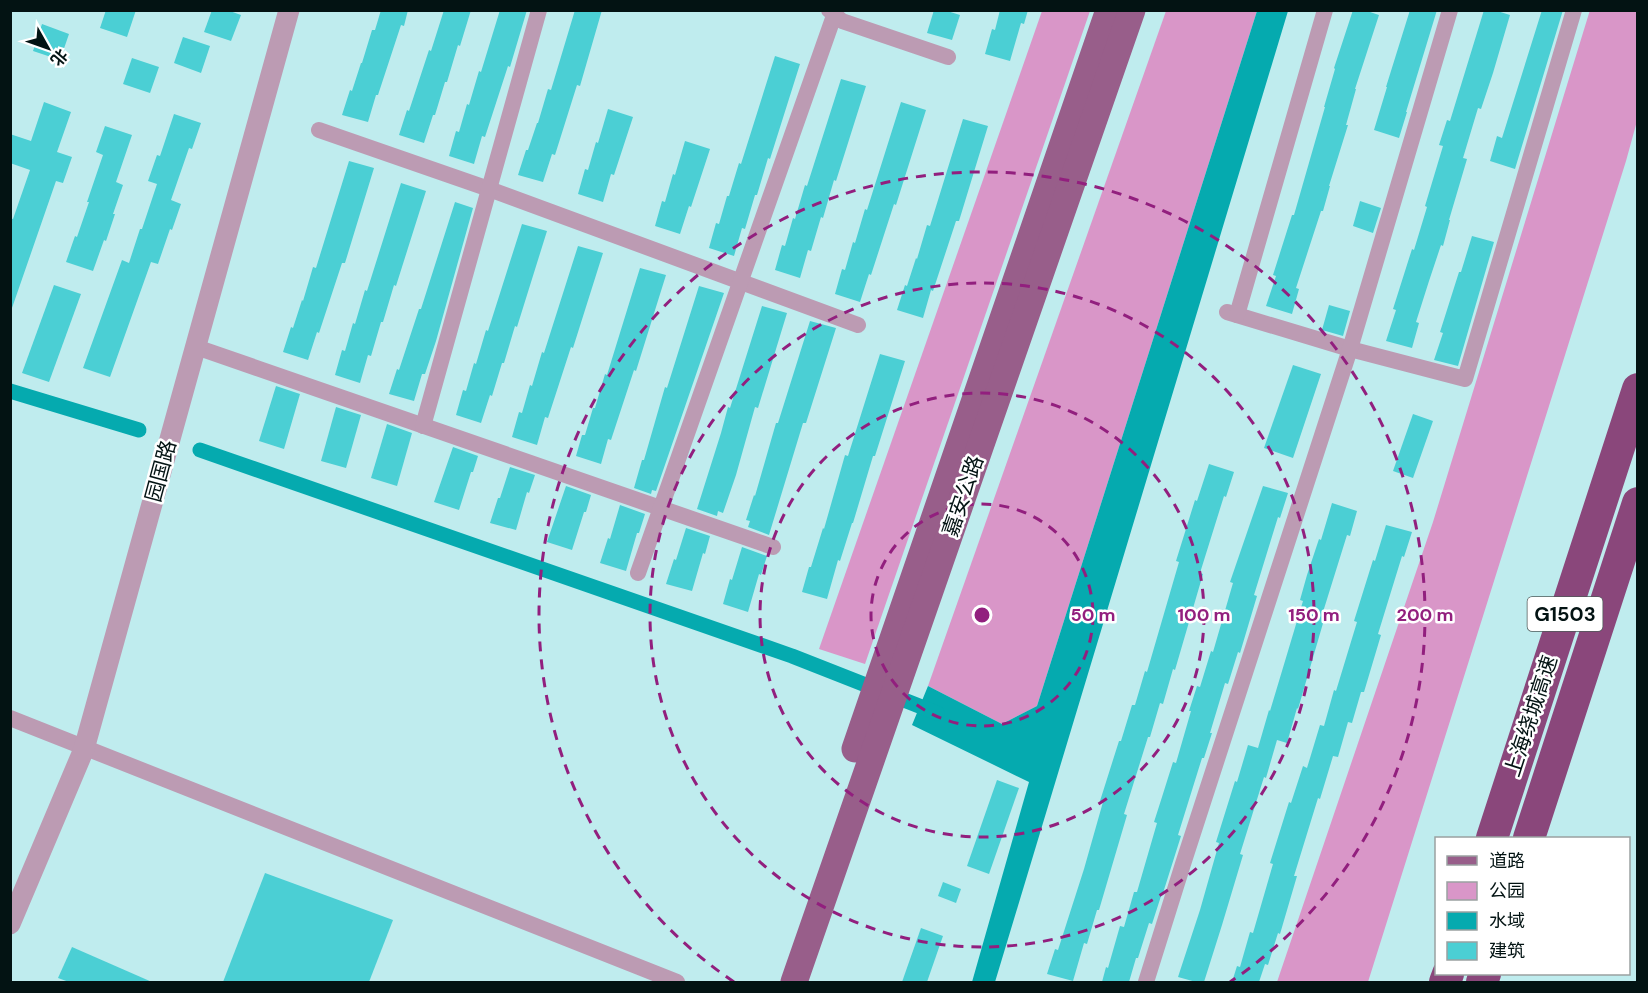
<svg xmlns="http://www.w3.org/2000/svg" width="1648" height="993" font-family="'DM Sans','Noto Sans SC',sans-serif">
<rect width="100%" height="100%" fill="#bfecee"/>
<g fill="#d996c8">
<polygon points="1590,10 1637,11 1637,121 1626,161 1368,982 1277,982 1433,522"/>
<polygon points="1042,11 1090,11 865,664 819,649"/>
<polygon points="1166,11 1257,11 1037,706 1002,724 928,686"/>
</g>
<polygon fill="#05aaaf" points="1257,11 1288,11 995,982 972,982 1029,782 912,725 928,686 1002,724 1037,706"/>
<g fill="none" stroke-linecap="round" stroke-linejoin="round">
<g stroke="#05aaaf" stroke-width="15">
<polyline points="10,391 139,430"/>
<polyline points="200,450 792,656 937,713"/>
</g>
</g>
<g fill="#4bcfd4">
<polygon points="106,10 136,10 127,37 100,28"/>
<polygon points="212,10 227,10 241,15 231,41 204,32"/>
<polygon points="381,10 408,10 404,26 401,25 378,95 376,95 368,122 342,115 350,90 352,91 361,63 362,63 372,30 375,30"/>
<polygon points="444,10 471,10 460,46 458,45 447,82 445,82 435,115 433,115 424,143 399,135 407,110 409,111 429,50 431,51"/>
<polygon points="500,10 527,10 510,67 508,66 485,137 482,136 474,164 449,156 456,131 459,132 467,104 469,105 479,71 481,72"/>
<polygon points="575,10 602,10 580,86 577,85 555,155 552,154 543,182 518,175 526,150 528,150 537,123 538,123 548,89 551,90"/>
<polygon points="934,10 944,10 960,15 952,40 927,33"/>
<polygon points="1000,10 1028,10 1024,24 1021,23 1010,61 985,54 992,29 995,30"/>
<polygon points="1353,10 1364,10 1379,15 1355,89 1356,89 1346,125 1348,125 1329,186 1330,186 1323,211 1321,211 1296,288 1299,289 1292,314 1266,306 1276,276 1273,275 1292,215 1294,215 1325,107 1324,107 1335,69 1334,68"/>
<polygon points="1410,10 1437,10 1406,112 1407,112 1399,138 1374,130 1387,87 1386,87"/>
<polygon points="1484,10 1494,10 1510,15 1493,73 1481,109 1478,108 1463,158 1467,159 1449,220 1450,220 1443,246 1441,245 1429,281 1416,322 1419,323 1412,348 1386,341 1396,310 1393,309 1412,249 1414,250 1427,207 1425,206 1443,146 1439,145 1447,120 1450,121"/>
<polygon points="1542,10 1563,10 1515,169 1490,161 1497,136 1502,138"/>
<polygon points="42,24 69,34 60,60 33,51"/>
<polygon points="183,37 210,46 201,73 174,63"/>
<polygon points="775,56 800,64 770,159 768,158 757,195 755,195 745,229 742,228 734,256 709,248 716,223 719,224 727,196 729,196 739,163 741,164"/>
<polygon points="132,58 159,67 150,93 123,84"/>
<polygon points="841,79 866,86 836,181 834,180 823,218 821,217 811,251 808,250 800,278 775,270 782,245 785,246 793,218 795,219 805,185 807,186"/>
<polygon points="44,102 71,112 57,152 72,157 63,183 56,181 12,308 10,308 10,218 13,219 30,170 10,163 10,134 31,141"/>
<polygon points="901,102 926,110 896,205 894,204 871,275 869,274 860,302 835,294 842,269 845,270 853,242 855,243 865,209 867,210"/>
<polygon points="608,109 633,117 614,175 611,174 603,202 578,194 585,169 588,170 596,142 598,143"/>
<polygon points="174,114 201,123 192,149 189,148 171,200 181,204 172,230 170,229 158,264 151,262 110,377 83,368 122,260 129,263 140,229 142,229 157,184 148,181 157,155 160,156"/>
<polygon points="963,119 988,126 959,221 956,221 933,291 931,290 923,318 897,310 905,285 907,286 916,258 917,259 927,225 930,226"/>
<polygon points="105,126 132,135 116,182 123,185 113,214 115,214 106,241 104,240 93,271 66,262 75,236 77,237 89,202 87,202 103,155 96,152"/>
<polygon points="685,141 710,149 691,207 689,206 680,234 655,226 662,201 665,202 673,174 675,175"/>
<polygon points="349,161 374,168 345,263 342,263 319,333 317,332 308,360 283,352 291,327 293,328 302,300 303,301 313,267 316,268"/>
<polygon points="401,183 426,191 396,286 394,285 383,322 381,322 371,356 368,355 360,383 335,375 342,350 345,351 353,323 355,324 365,290 367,291"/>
<polygon points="1360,201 1381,208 1373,233 1353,226"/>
<polygon points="455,202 473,208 436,341 425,374 422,374 414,401 389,394 397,369 399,370 419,309 421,309"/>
<polygon points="522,224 547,231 517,327 515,326 504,363 502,363 492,396 490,395 481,423 456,415 463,390 466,391 474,363 476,364 486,330 488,331"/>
<polygon points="1472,236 1494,242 1458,366 1434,360 1443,333 1440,332 1459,272 1461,272"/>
<polygon points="578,246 603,253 573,348 571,347 548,418 545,417 537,445 512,437 519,412 522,413 530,385 532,386 542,352 544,353"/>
<polygon points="640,268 666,275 636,371 634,370 611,440 608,439 601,464 576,456 582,435 585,435 593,408 595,408 605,374 607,375"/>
<polygon points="54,285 81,294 49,382 22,373"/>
<polygon points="699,286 724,293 656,491 652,490 651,494 634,488 642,460 644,460 665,387 667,388"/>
<polygon points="1329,305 1350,311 1343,336 1322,330"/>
<polygon points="762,306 787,313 758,408 755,407 736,475 723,513 718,511 717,516 697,509 721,433 728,407 730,408"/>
<polygon points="810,321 836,328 806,423 803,423 769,535 748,527 750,521 746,520 754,495 755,496 776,423 778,423"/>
<polygon points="880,354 905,361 875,456 873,456 853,523 852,523 840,561 838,560 827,599 802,592 809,567 811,567 823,528 824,529 845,455 848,456"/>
<polygon points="1293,365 1321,374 1293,458 1264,448"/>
<polygon points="276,386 300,394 284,449 259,441"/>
<polygon points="336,407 361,415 346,468 321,461"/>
<polygon points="1413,414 1433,421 1413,478 1393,471"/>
<polygon points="387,424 412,433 397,486 371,478"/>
<polygon points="453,447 478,456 473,472 471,472 459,510 434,502"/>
<polygon points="1209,464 1234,472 1226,497 1224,496 1200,573 1203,574 1175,670 1173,669 1163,704 1160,703 1150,737 1148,737 1124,814 1127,815 1099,910 1097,910 1087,944 1084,943 1073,981 1047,974 1055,949 1058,950 1084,869 1103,802 1100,801 1119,741 1121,741 1132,705 1135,705 1145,671 1147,672 1179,562 1176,561 1195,500 1197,501"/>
<polygon points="510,467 535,475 529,493 527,492 516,530 490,523 498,498 500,498"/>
<polygon points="566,486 591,495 586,512 584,512 572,550 547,542"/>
<polygon points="1263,486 1288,493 1280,518 1278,517 1254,595 1257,596 1240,653 1238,652 1228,684 1225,683 1210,733 1212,733 1204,758 1202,758 1178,835 1181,836 1163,893 1162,893 1152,924 1149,923 1138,958 1136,958 1129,982 1102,982 1106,967 1108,968 1120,926 1124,927 1134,892 1137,892 1157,823 1154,822 1162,797 1173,762 1176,763 1191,711 1189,711 1197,686 1200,687 1211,651 1213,652 1233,583 1230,582"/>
<polygon points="1332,503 1357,511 1350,536 1347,535 1323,612 1326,613 1298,709 1297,708 1287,743 1277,740 1266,778 1264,777 1240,854 1243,855 1222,925 1204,982 1196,982 1178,977 1200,910 1219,843 1216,842 1235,781 1237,782 1248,745 1258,748 1269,710 1270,711 1303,601 1300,600 1307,575 1319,539 1321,540"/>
<polygon points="620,505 645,514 639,533 637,533 626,571 600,563 608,538 610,539"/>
<polygon points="1386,525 1412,532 1404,557 1402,556 1378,634 1381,635 1364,692 1361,692 1352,723 1348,722 1338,757 1333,756 1320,799 1318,798 1294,876 1297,876 1280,934 1278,933 1268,965 1265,964 1259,982 1232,982 1237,966 1240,967 1250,932 1253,933 1273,864 1270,863 1289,802 1291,803 1303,766 1307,768 1320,725 1324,726 1334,690 1336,691 1357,622 1354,621 1373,560 1375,561"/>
<polygon points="686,528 710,536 705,554 703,553 692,591 666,584 674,559 676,560"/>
<polygon points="742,547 767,556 761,575 759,574 748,612 723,604 730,579 732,580"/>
<polygon points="997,780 1019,788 989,874 967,866"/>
<polygon points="265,873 393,920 369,982 223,982"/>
<polygon points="943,882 961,889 956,903 938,896"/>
<polygon points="921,928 943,936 927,982 902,982"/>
<polygon points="72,947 152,982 69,982 58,978"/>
</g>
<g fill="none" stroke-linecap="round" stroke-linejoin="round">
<g stroke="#bc9bb3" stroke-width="16">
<polyline points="829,10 842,21 948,57"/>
<polyline points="319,130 489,189 858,325"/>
<polyline points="1227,312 1350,349 1465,379 1574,10"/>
<polyline points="1237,315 1325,10"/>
<polyline points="196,347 773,547"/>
<polyline points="423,426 539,10"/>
<polyline points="638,573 836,10"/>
<polyline points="10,718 677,982"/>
<polyline points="1146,982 1183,864 1350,349 1450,10"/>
</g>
<polyline stroke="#bc9bb3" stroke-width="21" points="10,924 84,749 289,10"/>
<g stroke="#985e8a" stroke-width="27">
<polyline points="855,749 1109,10"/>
<polyline points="794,982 1132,10"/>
</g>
<g stroke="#8a477b" stroke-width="32">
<polyline points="1492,838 1638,389"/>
<polyline points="1529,838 1638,503"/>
<polyline points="1445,982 1448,974"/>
<polyline points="1482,982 1485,974"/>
</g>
</g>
<g fill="none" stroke="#921f7e" stroke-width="3" stroke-dasharray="10 8">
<circle cx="982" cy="615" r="111"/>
<circle cx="982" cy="615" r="222"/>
<circle cx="982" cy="615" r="332"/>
<path d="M734 982A443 443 0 1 1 1230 982"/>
</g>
<g text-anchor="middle" stroke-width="5" stroke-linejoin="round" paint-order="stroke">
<rect fill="#fff" stroke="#4f5a5a" stroke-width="1.5" x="1527.5" y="597" width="75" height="34" rx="4.5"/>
<g font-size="20" font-weight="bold" fill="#031313">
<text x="1565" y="621">G1503</text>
</g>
<g font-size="21" fill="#031313" stroke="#fff">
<text transform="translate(161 471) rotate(-75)" y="7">园国路</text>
<text transform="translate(963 496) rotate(-71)" y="7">嘉安公路</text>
<text transform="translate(1531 716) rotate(-72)" y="7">上海绕城高速</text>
</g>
</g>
<circle cx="982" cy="615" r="9" fill="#921f7e" stroke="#fff" stroke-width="3"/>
<g font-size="18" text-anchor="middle" font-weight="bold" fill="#921f7e" stroke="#fff" stroke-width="5" stroke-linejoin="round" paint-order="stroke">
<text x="1093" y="621">50 m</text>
<text x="1204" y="621">100 m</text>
<text x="1314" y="621">150 m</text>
<text x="1425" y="621">200 m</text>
</g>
<rect width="1648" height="993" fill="none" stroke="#031313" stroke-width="24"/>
<rect x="1435" y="837" width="195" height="138" fill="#ffffff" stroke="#9aa1a1" stroke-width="1.5"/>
<rect x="1447" y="856" width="30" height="9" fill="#985e8a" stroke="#9aa1a1" stroke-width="1.5"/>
<text x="1489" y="867" font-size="18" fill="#031313">道路</text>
<rect x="1447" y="882" width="30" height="18" fill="#d996c8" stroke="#9aa1a1" stroke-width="1.5"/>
<text x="1489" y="897" font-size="18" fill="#031313">公园</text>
<rect x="1447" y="912" width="30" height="18" fill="#05aaaf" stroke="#9aa1a1" stroke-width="1.5"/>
<text x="1489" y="927" font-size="18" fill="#031313">水域</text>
<rect x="1447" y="942" width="30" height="18" fill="#4bcfd4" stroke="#9aa1a1" stroke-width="1.5"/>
<text x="1489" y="957" font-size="18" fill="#031313">建筑</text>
<g transform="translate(48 48) rotate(130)" stroke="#ffffff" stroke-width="4.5" paint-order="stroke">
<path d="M0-4.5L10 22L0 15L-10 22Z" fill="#031313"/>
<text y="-9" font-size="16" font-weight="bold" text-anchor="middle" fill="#031313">北</text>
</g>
</svg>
